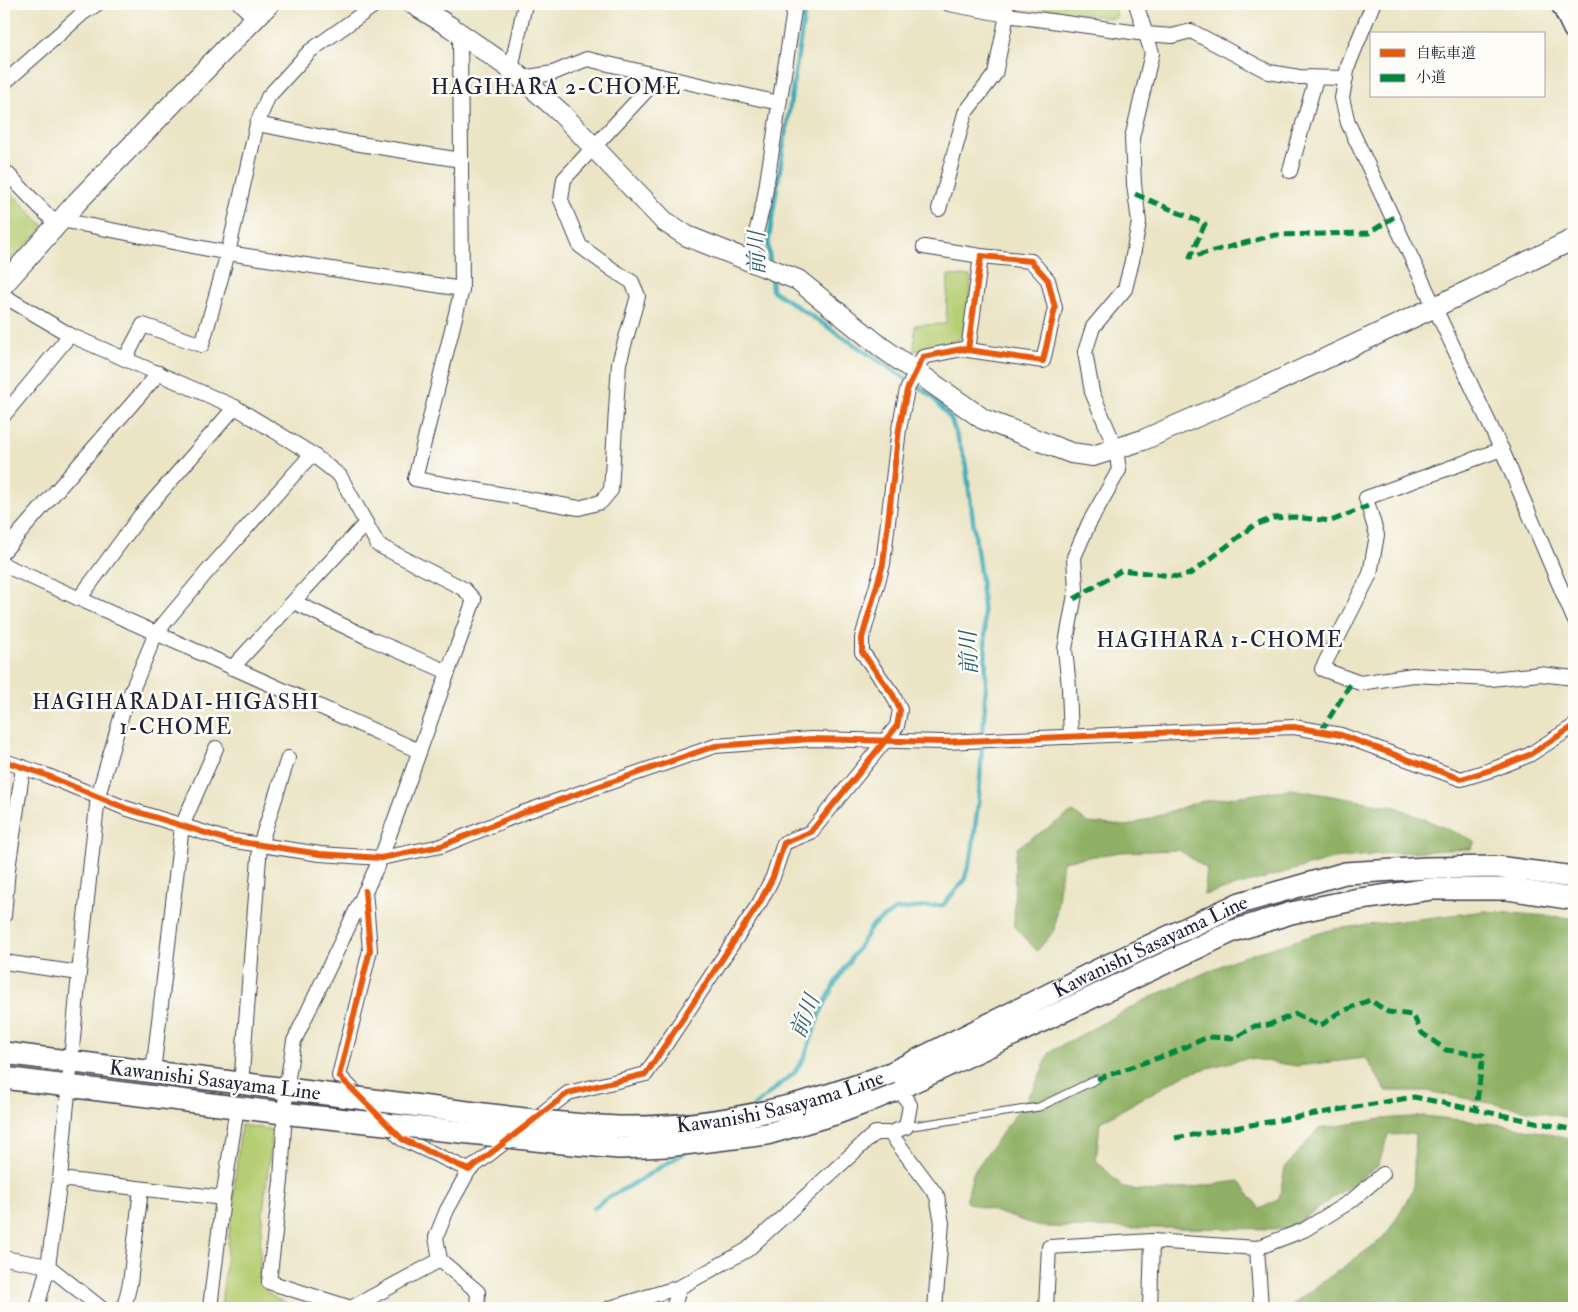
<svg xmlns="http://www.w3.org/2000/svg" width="1578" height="1312" font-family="'IM FELL Double Pica','Noto Serif JP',serif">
<rect width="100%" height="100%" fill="#fdfcf7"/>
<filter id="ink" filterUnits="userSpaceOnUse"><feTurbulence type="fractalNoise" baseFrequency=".02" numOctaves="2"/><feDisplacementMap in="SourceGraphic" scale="10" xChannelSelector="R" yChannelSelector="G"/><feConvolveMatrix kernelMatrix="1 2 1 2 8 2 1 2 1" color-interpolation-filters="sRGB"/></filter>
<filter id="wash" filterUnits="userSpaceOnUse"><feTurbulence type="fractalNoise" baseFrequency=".0096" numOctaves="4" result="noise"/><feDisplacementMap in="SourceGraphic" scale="20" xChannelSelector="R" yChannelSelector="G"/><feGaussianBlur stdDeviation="1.12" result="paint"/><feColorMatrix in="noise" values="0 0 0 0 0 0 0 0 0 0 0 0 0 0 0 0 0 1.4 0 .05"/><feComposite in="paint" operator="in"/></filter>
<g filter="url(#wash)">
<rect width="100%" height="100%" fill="#ebe4c5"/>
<g fill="#b5ce73" stroke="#6c7857">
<polygon points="1018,4 1113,4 1117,16 1114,19"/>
<polygon points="4,185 45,227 8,263 4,260"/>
<polygon points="948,275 971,277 966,335 950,344 914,351 915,325 946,324"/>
<path d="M241,1125L273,1130C270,1159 252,1268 264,1288C272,1300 291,1305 305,1308H221Z"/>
</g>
<g fill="#90b165" stroke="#596a50">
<polygon points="1291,789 1396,807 1475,841 1471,849 1390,853 1333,859 1204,895 1207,869 1179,850 1120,852 1063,861 1054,931 1037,951 1014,925 1015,857 1018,847 1073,812 1088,823 1128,826 1198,802"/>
<polygon points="1485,911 1574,918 1574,1119 1427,1091 1386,1091 1366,1058 1297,1066 1246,1058 1186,1074 1100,1122 1096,1160 1124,1188 1156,1192 1239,1181 1260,1209 1279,1199 1285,1168 1318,1129 1382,1119 1424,1116 1505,1125 1574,1139 1574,1308 1291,1308 1295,1302 1385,1237 1413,1190 1415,1134 1388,1135 1378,1166 1289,1229 1042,1227 966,1202 973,1173 1034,1088 1050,1052 1143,1001 1233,960 1333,929"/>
</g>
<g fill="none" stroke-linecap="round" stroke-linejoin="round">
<g stroke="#39aab6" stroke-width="4.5">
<polyline points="770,263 768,245 806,4"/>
<polyline points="755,1105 794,1073 805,1056 819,1015 835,983 873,925 895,910 943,905 964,881 972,853 979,795 986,686 985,632 981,580 965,460 951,419 932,396 772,290 771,275"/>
<path d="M594,1208C605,1198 619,1192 631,1185C649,1175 666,1163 685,1153"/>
</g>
</g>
</g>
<g filter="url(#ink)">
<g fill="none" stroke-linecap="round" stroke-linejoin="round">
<defs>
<g id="lane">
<polyline points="1007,15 1010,4"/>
<polyline points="906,1127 1039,1107 1097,1079"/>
</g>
<g id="street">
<polyline points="240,4 255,18"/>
<polyline points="949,4 1007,15"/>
<polyline points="1373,4 1348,66 1342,98 1348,123 1505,457 1574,619"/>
<polyline points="511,69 525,4"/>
<polyline points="522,78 553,73 587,59 660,76"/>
<polyline points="4,83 83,13 97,4"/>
<polyline points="257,124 354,143 461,160"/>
<polyline points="4,170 57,225"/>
<polyline points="1290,171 1316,78"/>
<polyline points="939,209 965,113 995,74 1007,15 1146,34 1172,36 1191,31 1269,72 1299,77 1346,78"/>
<polyline points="61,220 228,253 462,289 460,34"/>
<polyline points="924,247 981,256"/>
<polyline points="749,261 764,201 795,4"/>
<polyline points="462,289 415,479 579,508 601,502 611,490 619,363 638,296 632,282 613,270 580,246 561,200 564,179 660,76 779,103"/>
<polyline points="4,296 70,335 235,407 312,454 206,573 156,633 122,714 98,796 79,973 60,1179 48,1266 37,1308"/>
<polyline points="125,359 143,325 202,345 228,253 257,124 268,97 310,51 376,4"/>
<polyline points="4,415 70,335"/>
<polyline points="1502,449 1366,498 1377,535 1370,574 1322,669 1360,683 1413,675 1491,679 1540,674 1574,678"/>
<polyline points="312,454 340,476 378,545 464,589 474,600 381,858 294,1041 286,1089 281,1181 269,1282 351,1308 440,1260 478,1292 477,1308"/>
<polyline points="4,551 159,373"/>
<polyline points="4,565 419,751"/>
<polyline points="79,599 140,516 235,407"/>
<polyline points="294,602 371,639 448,672"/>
<polyline points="232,668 366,523"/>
<polyline points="1071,737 1069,687 1065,649 1076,589 1074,557 1089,523 1119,470 1116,449 1092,392 1085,352 1093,327 1125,289 1132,261 1139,222 1134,184 1132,138 1152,53 1136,4"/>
<polyline points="4,761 43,774 125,808 228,840 320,854 381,858 441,846 525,812 715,746 811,739 944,742 1294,727 1341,735 1461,779 1494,769 1529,755 1574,726"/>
<polyline points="365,891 370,950 339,1076 402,1139 469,1170 514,1135"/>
<polyline points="4,916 8,869 23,767"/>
<polyline points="4,962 79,973"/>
<polyline points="153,1072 182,826 216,748"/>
<polyline points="241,1085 260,845 288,758"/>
<polyline points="531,1122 568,1093 646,1074 760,902 773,877 784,843 811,832 897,726 900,710 893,695 862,652 862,638 883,564 899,429 907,390 923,357 962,349 968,350 1043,361 1055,308 1048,280 1031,261 981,256 968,350"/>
<polyline points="890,1133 937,1196 942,1223 935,1308"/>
<polyline points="60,1179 223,1198"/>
<polyline points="1257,1248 1304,1230 1351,1201 1383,1174"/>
<polyline points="4,1258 48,1266 101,1308"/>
<polyline points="440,1260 436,1237 447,1210 469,1170"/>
<polyline points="124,1308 130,1283 141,1189"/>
<polyline points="210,1308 223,1198 237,1107"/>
<polyline points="610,1308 680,1287"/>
<polyline points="673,1308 680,1287 747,1250 875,1133 890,1133 906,1127 910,1105 895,1083"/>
<polyline points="1046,1308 1049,1247 1152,1241"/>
<polyline points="1150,1308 1152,1241 1257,1248 1261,1308"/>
</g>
<g id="secondary">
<polyline points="413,4 449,26 511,69 561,113 664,221 687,236 798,280 881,347 983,419 1071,453 1093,456 1143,440 1267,386 1435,307 1574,239"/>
<polyline points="4,284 77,202 269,4"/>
</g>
<g id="primary">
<polyline points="1562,4 1574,29"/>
<polyline points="4,1053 295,1090"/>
<path id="s1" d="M891,1073L1098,970L1240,903L1345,873L1427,868L1497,867L1574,877"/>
<polyline points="4,1078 291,1114"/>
<polyline points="867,1102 898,1089 1233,931 1291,913 1354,900 1431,889 1507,889 1574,899"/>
</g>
</defs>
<use href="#lane" stroke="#403f50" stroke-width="9"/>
<use href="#street" stroke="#403f50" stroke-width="16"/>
<use href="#secondary" stroke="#403f50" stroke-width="22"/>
<use href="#primary" stroke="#403f50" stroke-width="24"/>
<use href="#lane" stroke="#fff" stroke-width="7"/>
<use href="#street" stroke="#fff" stroke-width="14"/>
<use href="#secondary" stroke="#fff" stroke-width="20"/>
<use href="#primary" stroke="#fff" stroke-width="21"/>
<defs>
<g id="primary-bridge">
<path id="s2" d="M295,1090C358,1098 420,1106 483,1114C528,1119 573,1126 618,1127C712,1129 804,1107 891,1073"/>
<polyline points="291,1114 563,1143 619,1148 667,1146 767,1134 835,1114 867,1102"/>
</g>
</defs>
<use href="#primary-bridge" stroke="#403f50" stroke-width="24" stroke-linecap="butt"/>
<use href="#primary-bridge" stroke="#fff" stroke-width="21"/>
<g stroke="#00873e" stroke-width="5" stroke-dasharray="10 5" stroke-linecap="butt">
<polyline points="1135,194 1205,224 1190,257 1275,235 1369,233 1394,217"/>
<polyline points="1074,599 1122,570 1180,577 1192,573 1253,526 1273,518 1294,517 1331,521 1368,506"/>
<polyline points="1321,731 1353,680"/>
<polyline points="1097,1079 1172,1053 1208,1037 1235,1038 1255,1026 1268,1025 1296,1014 1320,1026 1338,1013 1370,1000 1388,1012 1413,1015 1422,1033 1446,1050 1483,1055 1476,1110"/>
<polyline points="1175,1138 1414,1097 1574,1130"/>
</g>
<defs>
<g id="cycleway">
<polyline points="4,761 43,774 125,808 228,840 320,854 381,858 441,846 525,812 715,746 811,739 944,742 1294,727 1341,735 1461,779 1494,769 1529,755 1574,726"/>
<polyline points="365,891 370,950 339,1076 402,1139 469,1170 568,1093 646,1074 760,902 773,877 784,843 811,832 897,726 900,710 893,695 862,652 862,638 883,564 899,429 907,390 923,357 962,349 968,350 1043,361 1055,308 1048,280 1031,261 981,256 968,350"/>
</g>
</defs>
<use href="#cycleway" stroke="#fdfcf7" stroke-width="9"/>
<use href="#cycleway" stroke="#e8590c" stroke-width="6"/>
</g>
</g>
<g text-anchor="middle" stroke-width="5" stroke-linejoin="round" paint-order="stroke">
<g font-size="21" fill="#22223b" stroke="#fdfcf7">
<text dy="7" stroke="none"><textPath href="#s1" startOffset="289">Kawanishi Sasayama Line</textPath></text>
<text transform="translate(215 1080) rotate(7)" y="7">Kawanishi Sasayama Line</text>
<text dy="7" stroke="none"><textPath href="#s2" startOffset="490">Kawanishi Sasayama Line</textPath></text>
</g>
<g font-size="22" letter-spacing="1" fill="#22223b" stroke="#fdfcf7">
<text x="556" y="94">HAGIHARA 2-CHOME</text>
<text x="1220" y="647">HAGIHARA 1-CHOME</text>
<text x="176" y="709">HAGIHARADAI-HIGASHI<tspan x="176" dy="25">1-CHOME</tspan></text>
</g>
<g font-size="22" font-style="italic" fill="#2c5f72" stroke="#fdfcf7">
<text transform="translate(756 253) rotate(-90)" y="8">前川</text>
<text transform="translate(968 653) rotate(-92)" y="8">前川</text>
<text transform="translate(804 1016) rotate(-68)" y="8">前川</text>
</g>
</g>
<rect width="1578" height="1312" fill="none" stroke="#fdfcf7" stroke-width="20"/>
<rect x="1370" y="32" width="175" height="65" fill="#fdfcf7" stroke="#a5a5ac"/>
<rect x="1380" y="49" width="25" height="8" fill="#e8590c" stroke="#a5a5ac"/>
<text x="1416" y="58" font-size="15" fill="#22223b">自転車道</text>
<rect x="1380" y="74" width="25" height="8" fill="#00873e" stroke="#a5a5ac"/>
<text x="1416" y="82" font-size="15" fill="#22223b">小道</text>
</svg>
